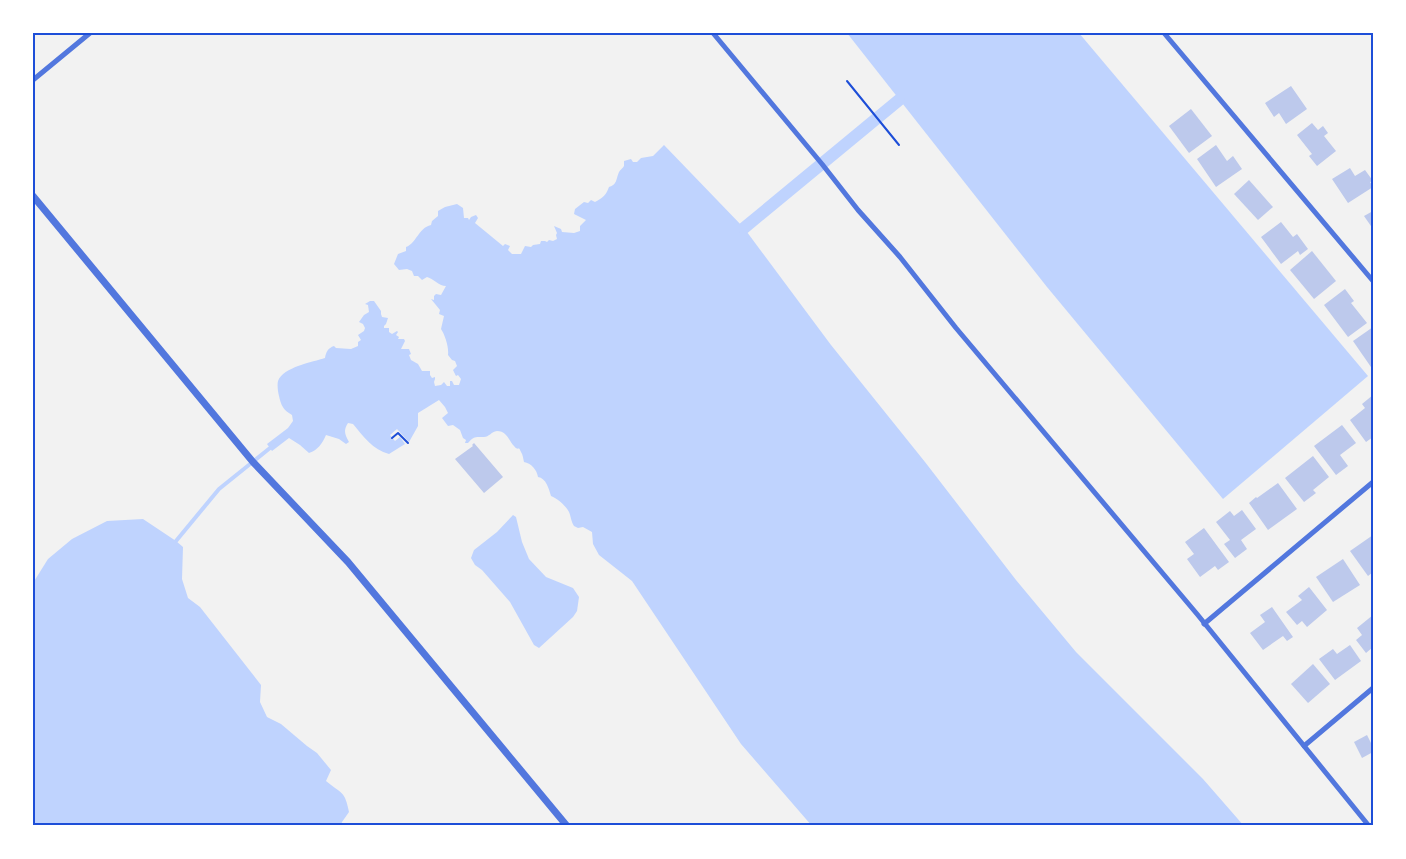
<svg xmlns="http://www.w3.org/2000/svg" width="1406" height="859" font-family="Lato,sans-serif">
<rect width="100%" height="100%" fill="#f2f2f2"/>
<g fill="#bfd3fe">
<polygon points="847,33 1079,33 1368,376 1223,499 1047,287"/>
<path d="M664,145L744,228L831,345L925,462L1016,580L1076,652L1203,779L1244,826H812L741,744L632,581L599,555L593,544L592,532L583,527L578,528L574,526C571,521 571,517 569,512C566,506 557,498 551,496C549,489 546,478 538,477C537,470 531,463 524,462C523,458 523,455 521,452C518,445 519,452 514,446C509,441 507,431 497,431C491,432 489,437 484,437C475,437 474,436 468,443H465L466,440L463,438L460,430L453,425L448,426L442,418L448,413L445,407L439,400L418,413V426L409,442L397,429L390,435L395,441L400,437L405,444L389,454C373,450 363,436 353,424L348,423C343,431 345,434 349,442L346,444L339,439L326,435C322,444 318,450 309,453L300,445L289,438L272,451L267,444L288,428L293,421L292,415C283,410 281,405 279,396C278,392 277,385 278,381C283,367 313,362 325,358C326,352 328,348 334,346L336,348L351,349L358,346V342L361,340L358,335L364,331L365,328L363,324L359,322L364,315L369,312L368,305L365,304L370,301H374L381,311V314L382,317L388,318L386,324L384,326V328H389V332L392,334L397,331L398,332L396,335L399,337L398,339H404L405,341L401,349H409L411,354L409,355L411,360L418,364L422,371H430V375L432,378L435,377V379L434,382L435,386L441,385L444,382L447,386H450V381H452L454,385H459L461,379L458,375L456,376L453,370L457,366L455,361L452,360L448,355C449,347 445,335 441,329L444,316L439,314L440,310L431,299L434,300V296L436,294L441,295L446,286C439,286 434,279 427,277L422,280L418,276H414L412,271L407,269L399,270L394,264L398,254L406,251V247C417,243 418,228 431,225L432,221L438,216V211L445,207L457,204L463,208L464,218H468L469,220L471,217L476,215L478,218L475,223L503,246L505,244L510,246L508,250L512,254H521L525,246L531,247L533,245L540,244L541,241H545L547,242L549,240L553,241L557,239L556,235L557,233L554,226L561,229L562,232L574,233L580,231V226L586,220L574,214L575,209L584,202L588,203L591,200L595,202C603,198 606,195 609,187C617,185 616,179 619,172C620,170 623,168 624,166V161L631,159L633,162H637L641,158L653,156Z"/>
<polygon points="513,515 516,517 522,542 529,559 546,577 573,588 579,597 577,611 573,617 539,648 534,645 510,602 482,570 475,565 471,558 474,550 497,532"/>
<path d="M143,519L176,541L183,547L182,579L188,598L200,607L261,685L260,702L267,717L281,724L307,746L317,753L331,770L326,781C342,794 345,791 349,812L342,822L341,826H33V583L48,559L72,539L107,521Z"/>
</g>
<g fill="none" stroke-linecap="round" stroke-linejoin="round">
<polyline stroke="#bfd3fe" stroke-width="4" points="176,541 219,489 270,448"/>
<polyline stroke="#bfd3fe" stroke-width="12" points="744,228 899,100"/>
</g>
<g fill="#bdc9ec">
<polygon points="1291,86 1307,109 1286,124 1279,113 1274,117 1265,103"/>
<polygon points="1191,109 1212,136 1189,153 1169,126"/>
<polygon points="1312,123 1318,130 1323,126 1328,133 1324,136 1336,151 1317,166 1309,156 1312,154 1297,135"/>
<polygon points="1216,145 1227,161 1233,156 1242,169 1216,187 1197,159"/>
<polygon points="1350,168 1355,176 1365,170 1373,181 1370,182 1373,187 1348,203 1332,179"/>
<polygon points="1249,180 1273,207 1258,220 1234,194"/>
<polygon points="1373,211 1373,229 1364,216"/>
<polygon points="1281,222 1293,237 1297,234 1308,249 1300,255 1298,251 1281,264 1261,237"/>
<polygon points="1312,251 1336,281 1314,299 1290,270"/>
<polygon points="1345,289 1354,301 1351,303 1367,323 1348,337 1324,305"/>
<polygon points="1373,327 1373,370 1353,341"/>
<polygon points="1373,395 1373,437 1366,442 1350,420 1365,408 1362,404"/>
<polygon points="1342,425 1356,443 1340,455 1348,466 1336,475 1314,446"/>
<polygon points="474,443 503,477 484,493 455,459 473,446 472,445"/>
<polygon points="1313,456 1329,477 1313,490 1316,493 1304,502 1285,478"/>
<polygon points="1278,483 1297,509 1268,530 1249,503 1256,497 1257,498"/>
<polygon points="1242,510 1256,529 1241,540 1247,549 1235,558 1224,544 1230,540 1216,522 1230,511 1234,516"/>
<polygon points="1204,528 1229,562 1218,570 1215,566 1200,577 1187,559 1194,554 1185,542"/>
<polygon points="1373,535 1373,572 1368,576 1350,551"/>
<polygon points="1343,559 1360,585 1333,602 1316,577"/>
<polygon points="1309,587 1327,610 1307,627 1302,621 1297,625 1286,612 1302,600 1298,596"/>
<polygon points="1272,607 1293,637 1287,641 1283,636 1263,650 1250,633 1265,622 1260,615"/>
<polygon points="1373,615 1373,647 1366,653 1356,640 1362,635 1357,628"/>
<polygon points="1350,645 1361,661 1335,680 1319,659 1333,649 1337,654"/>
<polygon points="1313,664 1330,684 1308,703 1291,684"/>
<polygon points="1367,735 1373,747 1373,752 1362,758 1354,742"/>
</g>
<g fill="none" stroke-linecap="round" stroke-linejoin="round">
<g stroke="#1d4ed8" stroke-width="2">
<polyline points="847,81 899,145"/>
<polyline points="392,438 398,433 408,443"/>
</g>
<g stroke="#5277de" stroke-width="5">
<polyline points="713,33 822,164 858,210 900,257 956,328 1197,614 1369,826"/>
<polyline points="1164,33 1373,281"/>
<polyline points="33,80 90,33"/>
<polyline points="1204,624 1373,482"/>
<polyline points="1304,746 1373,688"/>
</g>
<polyline stroke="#5277de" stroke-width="7" points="33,196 253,462 348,562 567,826"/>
</g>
<rect width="1406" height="859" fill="none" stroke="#ffffff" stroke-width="69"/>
<rect x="34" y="34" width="1338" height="790" fill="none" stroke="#1d4ed8" stroke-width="2"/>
</svg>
